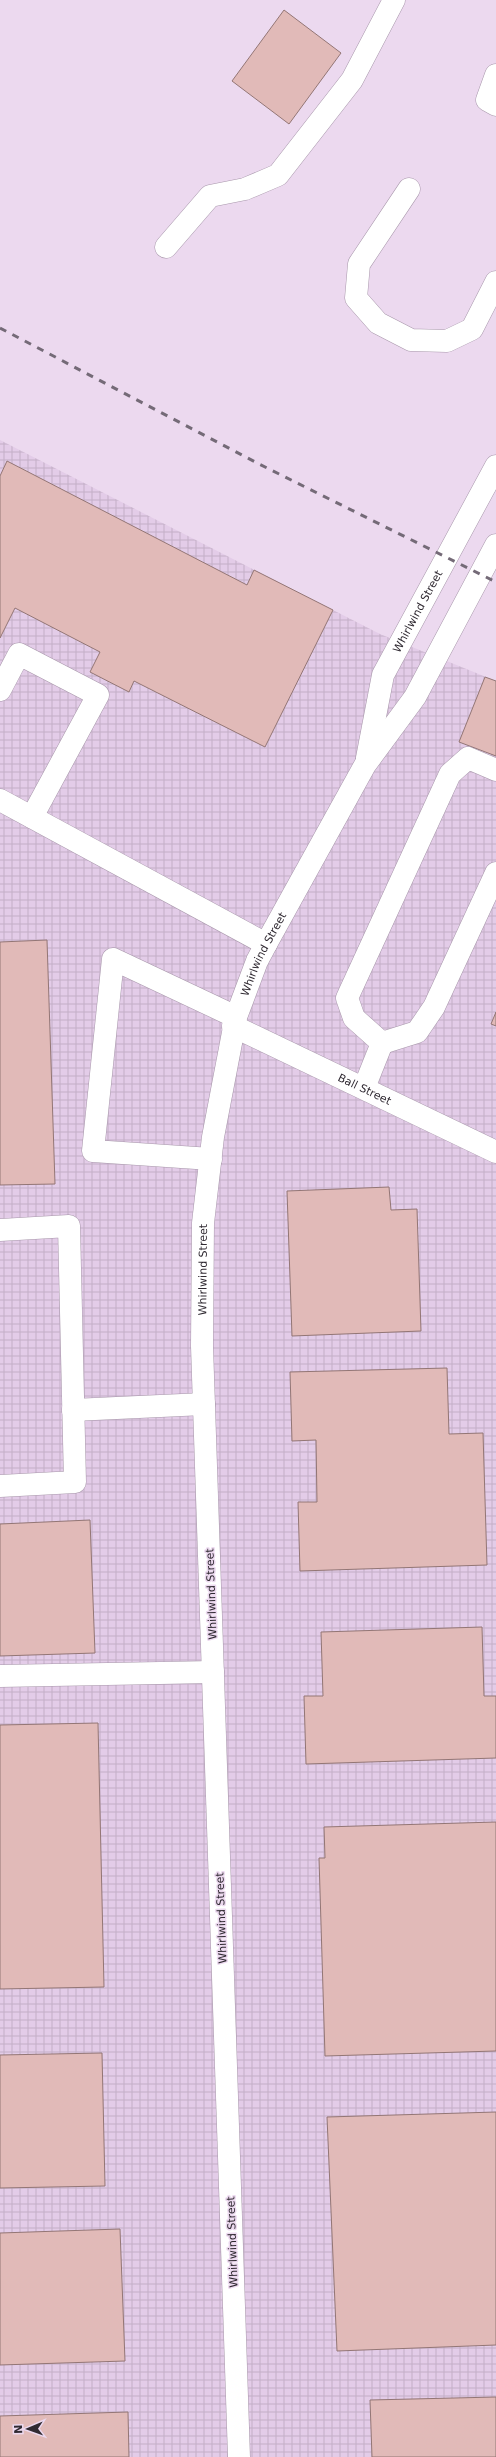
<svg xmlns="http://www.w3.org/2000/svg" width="496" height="2457" font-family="'DejaVu Sans',sans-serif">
<defs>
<pattern id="industrial-grid" width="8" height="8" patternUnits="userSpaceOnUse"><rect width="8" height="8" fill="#e3cce8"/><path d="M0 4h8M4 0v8" fill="none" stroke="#c3afc7"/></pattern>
</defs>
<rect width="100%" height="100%" fill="#ecd9ef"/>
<polygon fill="url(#industrial-grid)" points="0,440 380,634 496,681 496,2457 0,2457"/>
<g fill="#e1bab8" stroke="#937675">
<polygon points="284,10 341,53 289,124 232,81"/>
<polygon points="7,461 247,585 254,570 333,610 265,747 134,681 129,692 90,672 100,652 15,608 0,638 0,476"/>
<polygon points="485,677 496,681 496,756 459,742"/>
<polygon points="47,940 55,1184 0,1185 0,942"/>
<polygon points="496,1012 496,1026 491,1024"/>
<polygon points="389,1187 391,1210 417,1209 421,1331 292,1336 287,1191"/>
<polygon points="447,1368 449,1434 483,1433 487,1565 300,1571 298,1502 317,1502 316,1440 292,1441 290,1372"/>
<polygon points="90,1520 95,1653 0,1656 0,1524"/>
<polygon points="482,1627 484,1696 496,1696 496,1758 306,1764 304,1696 323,1696 321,1632"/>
<polygon points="98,1723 104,1987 0,1989 0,1725"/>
<polygon points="496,1822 496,2051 325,2056 319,1858 325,1858 324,1827"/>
<polygon points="102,2053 105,2186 0,2188 0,2055"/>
<polygon points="496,2112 496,2345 337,2351 327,2117"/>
<polygon points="120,2229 125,2361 0,2365 0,2233"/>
<polygon points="496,2397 496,2457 372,2457 370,2400"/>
<polygon points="128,2412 129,2457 0,2457 0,2416"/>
</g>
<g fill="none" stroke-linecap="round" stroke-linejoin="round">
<defs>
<g id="minor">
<polyline points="496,75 487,100 496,105"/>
<polyline points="409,189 359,264 356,298 378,323 411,340 447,341 472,329 496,282"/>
<polyline points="166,247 210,196 245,189 278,175 352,80 394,0"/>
<polyline points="0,690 19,654 98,695 32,817"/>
<path id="s1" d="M367,758L383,675L496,466"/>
<polyline points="0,800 266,944"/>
<path id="s2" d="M233,1026L496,1152"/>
<polyline points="382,1043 354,1018 347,998 450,774 468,758 496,770"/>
<polyline points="382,1043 417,1032 434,1007 496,873"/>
<polyline points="364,1088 382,1043"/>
<polyline points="211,1159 93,1151 113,959 236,1017"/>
<polyline points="0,1230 69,1226 75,1482 0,1486"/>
<polyline points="73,1410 204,1404"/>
<polyline points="0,1676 213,1672"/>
<path id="s3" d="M239,2457L202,1346L203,1223L213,1137L236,1017L257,961L266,944L365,765L415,697L496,545"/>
</g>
</defs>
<use href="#minor" stroke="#a897ab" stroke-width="23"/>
<use href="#minor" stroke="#fff" stroke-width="22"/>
<polyline stroke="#746a77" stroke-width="3" stroke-dasharray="7 7" stroke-linecap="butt" points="0,328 259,464 496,582"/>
</g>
<g text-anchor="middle" stroke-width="3" stroke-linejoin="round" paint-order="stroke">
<g font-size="11" fill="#302a32" stroke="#ecd9ef">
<text dy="4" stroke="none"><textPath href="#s1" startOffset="157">Whirlwind Street</textPath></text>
<text dy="4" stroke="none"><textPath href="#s3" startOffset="1512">Whirlwind Street</textPath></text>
<text dy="4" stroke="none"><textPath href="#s2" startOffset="146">Ball Street</textPath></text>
<text dy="4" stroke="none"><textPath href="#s3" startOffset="1188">Whirlwind Street</textPath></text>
<text transform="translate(211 1594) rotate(-92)" y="4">Whirlwind Street</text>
<text transform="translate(221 1918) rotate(-92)" y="4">Whirlwind Street</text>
<text transform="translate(232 2242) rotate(-92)" y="4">Whirlwind Street</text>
</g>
</g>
<g transform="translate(28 2429) rotate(268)" stroke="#ecd9ef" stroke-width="3" paint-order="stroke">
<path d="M0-3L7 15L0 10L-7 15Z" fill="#302a32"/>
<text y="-6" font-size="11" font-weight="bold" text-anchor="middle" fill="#302a32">N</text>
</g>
</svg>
